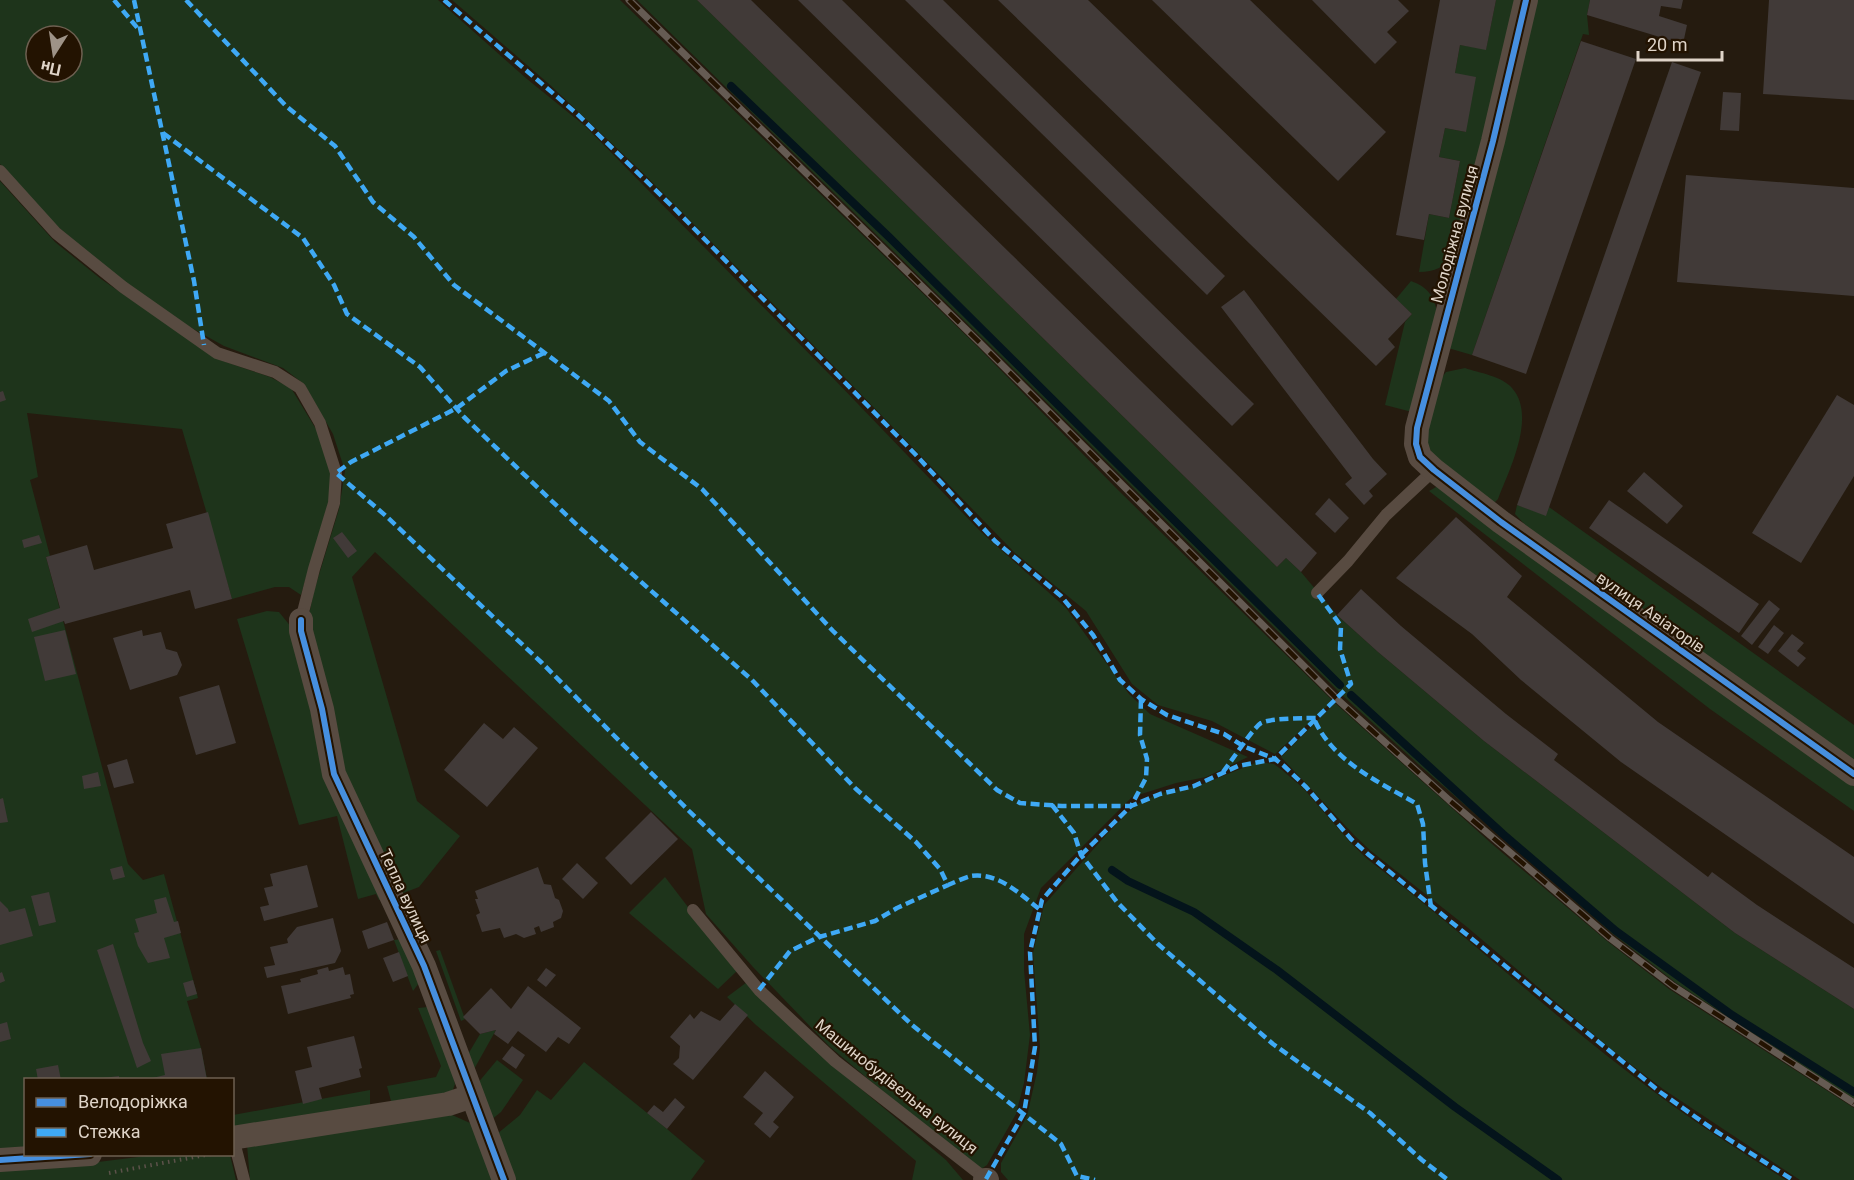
<svg xmlns="http://www.w3.org/2000/svg" width="1854" height="1180" font-family="Roboto,sans-serif">
<rect width="100%" height="100%" fill="#251b0f"/>
<g fill="#1e341b" fill-rule="evenodd">
<path d="M0,0H438L527,79L585,126L833,378L981,532L1066,608L1129,694L1150,714L1248,757L1206,777L1176,783L1132,797L1041,888L1024,934V970L1030,1035L1024,1083L1016,1114L987,1165L981,1169L899,1105L829,1046L753,967L706,914L692,849L375,552L352,577L417,801L460,836L419,887L398,895L342,774L306,629L314,591L339,509L345,471L333,434L304,384L283,368L224,346L181,322L111,272L51,221L0,164ZM36,36H72V72H36Z"/>
<polygon points="452,0 620,0 977,346 1118,490 1333,701 1275,754 1212,721 1158,705 1132,684 1086,611 1015,553 787,318 643,173 549,84"/>
<polygon points="637,0 697,0 1277,567 1286,558 1301,572 1337,615 1378,652 1484,741 1735,933 1854,1009 1854,1099 1676,983 1613,934 1418,764 1343,696 984,340"/>
<path d="M1496,0H1517L1453,254C1445,267 1435,272 1419,272L1429,214L1449,218L1460,161L1439,157L1445,128L1466,132L1455,73L1460,45L1486,49Z"/>
<polygon points="1536,0 1590,0 1587,15 1589,35 1583,34 1472,355 1448,348"/>
<polygon points="0,181 55,242 101,279 220,360 270,377 291,388 319,434 330,466 330,497 301,595 289,587 275,587 232,599 182,429 27,413 38,477 30,480 50,556 46,557 128,864 143,880 164,874 197,994 198,998 187,1001 201,1048 207,1079 26,1080 25,1152 0,1150"/>
<path d="M1411,281C1427,287 1433,294 1437,311L1412,412L1385,405L1405,322L1412,314L1396,299Z"/>
<path d="M1465,368C1479,373 1502,376 1512,388C1537,416 1509,470 1498,499L1494,503L1440,467L1425,441L1440,380L1446,372Z"/>
<polygon points="1438,486 1474,510 1854,786 1854,811 1710,709 1429,491"/>
<polygon points="1517,505 1546,515 1549,507 1854,725 1854,762 1529,529 1515,514"/>
<polygon points="267,611 279,612 296,633 385,898 379,900 376,894 358,899 337,816 299,825 237,619"/>
<polygon points="1335,703 1492,844 1607,941 1669,989 1854,1108 1854,1180 1800,1180 1663,1089 1612,1050 1467,927 1371,851 1355,836 1281,757"/>
<path d="M1258,762L1274,764L1282,770L1303,788L1350,842L1366,858C1465,933 1556,1020 1657,1094C1698,1125 1742,1152 1786,1180H1008L1001,1172V1163L1027,1116L1037,1072L1040,1047L1033,953L1044,905L1106,835L1127,813L1139,803L1161,793L1200,785Z"/>
<polygon points="665,877 737,971 718,989 629,913"/>
<polygon points="402,939 419,983 413,991 394,940"/>
<polygon points="440,950 465,1019 461,1021 436,951"/>
<polygon points="747,982 830,1063 946,1160 963,1180 912,1180 916,1161 756,1025 727,997"/>
<polygon points="428,1007 452,1070 455,1084 451,1095 396,1105 391,1101 387,1086 436,1077 441,1066 418,1008"/>
<polygon points="496,1030 473,1071 467,1056 480,1034"/>
<polygon points="497,1060 523,1080 501,1112 491,1120 477,1084"/>
<polygon points="584,1062 667,1129 705,1161 691,1180 514,1180 497,1134 520,1115 537,1090 551,1100"/>
<polygon points="370,1090 370,1109 233,1127 233,1115"/>
<polygon points="450,1114 470,1123 480,1136 496,1180 250,1180 247,1145"/>
<polygon points="162,1154 230,1155 236,1180 0,1180 0,1166 58,1167"/>
</g>
<g fill="none" stroke-linecap="round" stroke-linejoin="round">
<g stroke="#04141b" stroke-width="8">
<polyline points="731,86 889,237 1340,685"/>
<polyline points="1351,695 1503,834 1616,931 1732,1015 1854,1092"/>
<polyline points="1112,870 1128,881 1194,912 1277,970 1455,1107 1558,1180"/>
</g>
</g>
<g fill="#413a38">
<polygon points="697,0 751,0 1317,553 1301,572 1286,558 1277,567"/>
<polygon points="798,0 842,0 1254,404 1232,426"/>
<polygon points="905,0 943,0 1225,276 1207,295"/>
<polygon points="998,0 1088,0 1412,314 1388,339 1395,347 1376,366"/>
<polygon points="1152,0 1250,0 1386,132 1338,181"/>
<polygon points="1312,0 1398,0 1409,11 1387,32 1397,42 1375,64"/>
<polygon points="1440,0 1496,0 1486,50 1460,45 1455,73 1476,77 1466,132 1445,128 1439,157 1460,161 1449,218 1429,214 1424,240 1396,235"/>
<polygon points="1590,0 1683,0 1681,9 1661,6 1659,16 1687,25 1683,44 1587,15"/>
<polygon points="1769,0 1854,0 1854,100 1763,94"/>
<polygon points="1581,41 1636,59 1526,374 1472,355"/>
<polygon points="1672,62 1701,72 1546,516 1517,505"/>
<polygon points="1723,92 1741,93 1739,131 1720,130"/>
<polygon points="1686,175 1854,188 1854,296 1677,282"/>
<polygon points="1244,290 1373,459 1387,474 1369,491 1373,496 1364,505 1345,484 1352,478 1221,307"/>
<polygon points="3,391 6,400 0,402 0,392"/>
<polygon points="1837,395 1854,405 1854,476 1801,563 1752,533"/>
<polygon points="1644,472 1683,506 1667,524 1627,491"/>
<polygon points="1329,498 1349,518 1335,533 1315,514"/>
<polygon points="1609,500 1759,604 1739,633 1589,528"/>
<polygon points="208,512 232,599 195,609 190,590 65,624 64,621 32,632 28,619 60,608 46,557 87,545 94,570 173,548 166,524"/>
<polygon points="1456,517 1522,576 1507,597 1658,722 1854,857 1854,924 1621,762 1521,680 1472,634 1396,578"/>
<polygon points="342,532 357,551 348,558 333,538"/>
<polygon points="39,535 42,543 24,548 22,540"/>
<polygon points="1361,589 1401,626 1506,714 1558,754 1554,760 1708,877 1712,872 1757,905 1854,968 1854,1009 1735,933 1484,741 1378,652 1337,615"/>
<polygon points="1769,600 1780,609 1752,645 1741,636"/>
<polygon points="1774,625 1784,633 1768,654 1758,647"/>
<polygon points="65,630 76,674 45,681 34,637"/>
<polygon points="142,630 143,636 161,632 166,649 177,652 182,665 177,675 130,690 113,638"/>
<polygon points="1792,634 1804,643 1797,651 1806,658 1798,667 1778,651"/>
<polygon points="219,685 236,743 196,755 179,697"/>
<polygon points="484,723 503,739 514,727 538,748 487,807 444,770"/>
<polygon points="127,759 134,783 114,788 107,765"/>
<polygon points="98,772 101,786 84,789 82,776"/>
<polygon points="3,798 8,822 0,823 0,799"/>
<polygon points="651,812 678,839 631,885 605,858"/>
<polygon points="577,863 598,883 583,899 562,879"/>
<polygon points="307,865 318,907 264,921 260,907 269,905 264,888 273,886 270,874"/>
<polygon points="122,866 125,877 113,880 110,869"/>
<polygon points="538,867 544,884 551,885 555,898 559,900 563,911 561,918 553,922 554,927 541,932 539,926 534,928 536,934 524,938 516,934 504,938 500,928 482,932 476,915 480,913 475,899 478,899 475,891"/>
<polygon points="49,892 56,922 39,926 31,896"/>
<polygon points="166,897 174,922 178,921 181,933 164,938 170,958 148,963 138,946 134,933 139,932 135,919 157,913 154,900"/>
<polygon points="0,901 8,909 9,912 25,908 33,936 0,945"/>
<polygon points="333,918 341,951 335,963 267,978 264,967 275,965 270,947 288,943 287,939 297,927"/>
<polygon points="387,922 394,940 368,949 362,931"/>
<polygon points="113,944 143,1043 151,1061 137,1068 97,950"/>
<polygon points="399,952 408,976 393,982 383,958"/>
<polygon points="328,967 329,971 343,967 345,975 350,974 354,994 350,995 351,998 288,1014 281,986 301,982 300,979 318,974 317,970"/>
<polygon points="546,968 556,975 546,987 537,980"/>
<polygon points="2,972 5,981 0,983 0,973"/>
<polygon points="193,980 197,994 187,997 183,983"/>
<polygon points="528,986 581,1028 569,1044 558,1037 546,1052 518,1031 508,1044 494,1034 496,1030 480,1034 463,1017 491,988 511,1009"/>
<polygon points="735,1004 748,1015 693,1080 673,1064 679,1058 680,1046 670,1037 690,1014 694,1019 701,1011 720,1021"/>
<polygon points="7,1022 11,1039 0,1042 0,1024"/>
<polygon points="354,1036 362,1068 359,1069 361,1077 319,1088 322,1099 303,1104 295,1071 312,1067 307,1047"/>
<polygon points="512,1046 525,1055 516,1069 502,1059"/>
<polygon points="201,1048 207,1080 144,1080 165,1075 161,1054"/>
<polygon points="58,1065 61,1080 38,1080 36,1069"/>
<polygon points="765,1071 794,1097 773,1122 779,1127 770,1138 754,1124 763,1113 743,1097"/>
<polygon points="119,1076 119,1080 103,1080 103,1078"/>
<polygon points="675,1098 685,1107 667,1129 647,1113 654,1105 663,1112"/>
</g>
<g fill="none" stroke-linecap="round" stroke-linejoin="round">
<polyline stroke="#5c524a" stroke-width="4" stroke-dasharray="1.5 4.5" stroke-linecap="butt" points="109,1173 211,1154"/>
<g stroke="#584b41" stroke-width="12">
<polyline points="0,171 56,233 123,287 217,353 275,372 300,388 320,423 336,473 334,503 314,569 301,620"/>
<polyline points="1317,593 1348,561 1386,515 1434,470"/>
<polyline points="693,910 759,990 835,1061 986,1179"/>
<polyline points="233,1138 244,1180"/>
</g>
<g stroke="#584b41" stroke-width="24">
<polyline points="1526,0 1493,141 1417,428 1416,444 1420,457 1434,470 1501,522 1854,774"/>
<polyline points="301,620 301,631 322,709 334,774 424,966 504,1180"/>
<polyline points="232,1138 448,1104 472,1096"/>
<polyline points="0,1160 90,1154"/>
<polyline points="985,1180 987,1180"/>
</g>
<defs>
<polyline id="rail" points="629,0 980,343 1337,699 1449,800 1610,938 1673,986 1854,1103"/>
</defs>
<use href="#rail" stroke="#655b53" stroke-width="7"/>
<use href="#rail" stroke="#231301" stroke-width="4.5" stroke-dasharray="14" stroke-linecap="butt"/>
<g stroke="#3fa9f5" stroke-width="4.5" stroke-dasharray="9 4.5" stroke-linecap="butt">
<polyline points="114,0 140,31"/>
<polyline points="134,0 194,281 204,345"/>
<polyline points="186,0 286,106 335,146 373,202 414,237 454,285 609,401 640,442 702,489 833,631 997,790 1020,803 1062,806 1131,806 1146,778 1147,759 1140,735 1141,699"/>
<polyline points="444,0 576,113 674,208 916,455 995,541 1061,596 1093,635 1120,680 1141,699 1167,715 1224,734 1243,746 1275,759 1284,766 1306,787 1351,839 1369,855 1660,1092 1714,1130 1793,1180"/>
<path d="M163,133L303,238L334,285L347,314L420,367L464,417L579,527L752,680L856,789L916,842L940,869L948,885C955,882 964,878 971,876C998,872 1020,894 1039,909"/>
<polyline points="544,353 506,371 457,408 351,462 336,473 386,516 542,663 689,811 912,1025 1061,1144 1077,1176 1095,1180"/>
<path d="M1315,721C1334,762 1379,782 1417,804L1423,824L1425,863L1431,907"/>
<path d="M1223,772C1231,762 1253,728 1261,723C1271,718 1306,718 1318,718"/>
<polyline points="1052,805 1074,833 1081,855 1117,902 1158,944 1273,1044 1370,1113 1422,1160 1448,1180"/>
<polyline points="759,990 790,951 819,937 875,921 897,908 948,885"/>
<polyline points="986,1179 1024,1113 1035,1047 1030,952 1042,900 1081,855 1131,806 1160,794 1194,786 1238,766 1275,759 1351,684 1340,649 1341,626 1317,593"/>
</g>
<defs>
<g id="cycleway">
<polyline points="1526,0 1493,141 1417,428 1416,444 1420,457 1434,470 1501,522 1854,774"/>
<polyline points="301,620 301,631 322,709 334,774 424,966 504,1180"/>
<polyline points="0,1160 90,1154"/>
</g>
</defs>
<use href="#cycleway" stroke="#231301" stroke-width="10"/>
<use href="#cycleway" stroke="#468fdf" stroke-width="6"/>
</g>
<g text-anchor="middle" stroke-width="4.5" stroke-linejoin="round" paint-order="stroke">
<g font-size="16" fill="#dfd4c8" stroke="#231301">
<text transform="translate(1454 234) rotate(-75)" y="6">Молодіжна вулиця</text>
<text transform="translate(1651 612) rotate(35)" y="6">вулиця Авіаторів</text>
<text transform="translate(406 896) rotate(65)" y="6">Тепла вулиця</text>
<text transform="translate(897 1086) rotate(39)" y="6">Машинобудівельна вулиця</text>
</g>
</g>
<rect x="24" y="1078" width="210" height="78" fill="#231301" stroke="#6e6051" stroke-width="1.5"/>
<rect x="36" y="1098" width="30" height="9" fill="#468fdf" stroke="#6e6051" stroke-width="1.5"/>
<text x="78" y="1108" font-size="18" fill="#dfd4c8">Велодоріжка</text>
<rect x="36" y="1128" width="30" height="9" fill="#3fa9f5" stroke="#6e6051" stroke-width="1.5"/>
<text x="78" y="1138" font-size="18" fill="#dfd4c8">Стежка</text>
<g transform="translate(54 54) rotate(192)"><circle r="28" fill="#231301" stroke="#6e6051" stroke-width="1.5"/>
<path d="M0-4.5L10 22L0 15L-10 22Z" fill="#9e9387"/>
<text y="-9" font-size="16" font-weight="bold" text-anchor="middle" fill="#dfd4c8">Пн</text>
</g>
<path d="M1638 51v9h84v-9" fill="none" stroke="#dfd4c8" stroke-width="3"/>
<text x="1647" y="51" font-size="18" fill="#dfd4c8" stroke="#231301" stroke-width="4.5" paint-order="stroke">20 m</text>
</svg>
